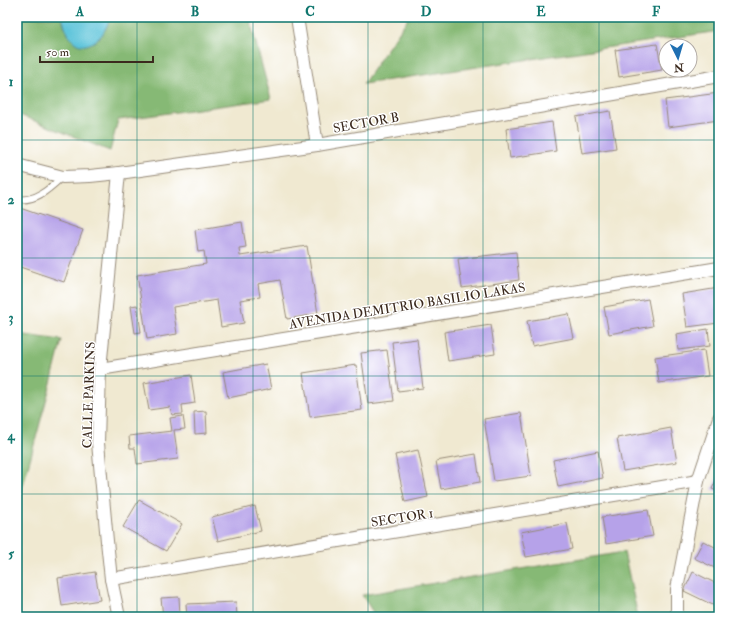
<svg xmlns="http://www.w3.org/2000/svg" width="736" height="634" font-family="'IM FELL Double Pica',serif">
<rect width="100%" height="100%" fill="#fff"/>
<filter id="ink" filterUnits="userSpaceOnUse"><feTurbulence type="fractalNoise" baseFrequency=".025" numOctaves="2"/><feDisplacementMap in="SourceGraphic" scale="8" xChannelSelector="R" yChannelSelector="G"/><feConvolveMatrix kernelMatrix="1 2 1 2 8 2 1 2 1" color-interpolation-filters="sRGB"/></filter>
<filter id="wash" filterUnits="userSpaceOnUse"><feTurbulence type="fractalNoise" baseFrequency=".012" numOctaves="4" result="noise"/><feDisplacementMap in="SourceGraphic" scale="16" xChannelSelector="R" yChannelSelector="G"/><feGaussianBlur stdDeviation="0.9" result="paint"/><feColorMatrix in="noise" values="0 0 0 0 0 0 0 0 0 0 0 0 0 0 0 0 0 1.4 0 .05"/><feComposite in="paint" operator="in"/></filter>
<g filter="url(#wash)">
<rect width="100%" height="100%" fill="#f0e9d1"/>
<g fill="#86b974" stroke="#607249">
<polygon points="17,17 62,17 65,27 105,30 111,17 249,17 271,99 118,120 110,151 17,114"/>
<polygon points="409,17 719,17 719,31 363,84"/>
<polygon points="17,334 62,340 51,383 17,507 17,521"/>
<polygon points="624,552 638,617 376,617 362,595"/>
</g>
<path fill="#5dc4da" stroke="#4c777c" d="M62,17H111C108,24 104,34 98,39C76,56 67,36 62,17Z"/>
<g id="blocks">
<g fill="#b6a2e9">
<polygon points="657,44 662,70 619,77 615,50"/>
<polygon points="719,93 719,120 668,127 665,100"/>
<polygon points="610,111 616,148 582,153 576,117"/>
<polygon points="552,122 556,151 510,158 506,129"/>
<polygon points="17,207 83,230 64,282 17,266"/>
<polygon points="242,222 246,247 239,248 240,256 307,246 318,314 287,319 280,280 258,284 260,297 240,300 244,323 221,327 217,300 173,307 177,334 147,339 137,275 206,264 204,251 198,252 195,230"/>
<polygon points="516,252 519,280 462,288 458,259"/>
<polygon points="719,288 719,323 687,327 682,294"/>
<polygon points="648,299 653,326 609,334 604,307"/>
<polygon points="137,305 141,332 135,333 131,306"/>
<polygon points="569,314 574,338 532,346 527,321"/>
<polygon points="491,325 495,354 448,361 444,332"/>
<polygon points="708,329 710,346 678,350 676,334"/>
<polygon points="417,339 423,388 398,391 392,342"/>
<polygon points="387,350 394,401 368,404 361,353"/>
<polygon points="704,350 708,376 659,383 655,357"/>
<polygon points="266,364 271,389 228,398 223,372"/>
<polygon points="356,365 362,410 310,417 303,373"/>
<polygon points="191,375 195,403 182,405 183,414 172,415 170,407 149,410 144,383"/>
<polygon points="206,411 207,433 195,434 194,412"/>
<polygon points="521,413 531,476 494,481 484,419"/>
<polygon points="183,416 185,429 174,430 178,459 137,464 135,448 130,448 129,436 172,431 170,418"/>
<polygon points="671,428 677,462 623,471 617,438"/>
<polygon points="418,450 428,497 405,502 395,455"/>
<polygon points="598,451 603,478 558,487 553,460"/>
<polygon points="476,454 480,482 441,489 436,461"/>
<polygon points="719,474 719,492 712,489"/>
<polygon points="139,500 182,524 166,551 123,527"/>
<polygon points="255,506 261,531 218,541 212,517"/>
<polygon points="648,510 653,536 606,544 602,517"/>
<polygon points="567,523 572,549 526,557 521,532"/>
<polygon points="703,541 719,549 719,570 694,558"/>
<polygon points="95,572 100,600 62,606 58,578"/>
<polygon points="693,572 719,585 719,604 717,607 684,591"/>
<polygon points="179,597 180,616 163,617 161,598"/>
<polygon points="236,602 237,617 187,617 186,604"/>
</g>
</g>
</g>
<g filter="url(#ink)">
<use href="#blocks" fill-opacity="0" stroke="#968a78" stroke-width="1"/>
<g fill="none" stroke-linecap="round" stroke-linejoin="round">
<defs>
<path id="lane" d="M17,199C36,202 49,189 62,177"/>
<g id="street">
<polyline points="297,17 317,145"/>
<polyline points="17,165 63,177 90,176 119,173 317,145 719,76"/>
<polyline points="100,369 719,268"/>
<polyline points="111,579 698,481"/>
<polyline points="119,617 111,579 107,541 98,443 100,369 119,173"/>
<polyline points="677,617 677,589 698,481 719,418"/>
</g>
</defs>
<use href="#lane" stroke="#968a78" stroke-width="8"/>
<use href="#street" stroke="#968a78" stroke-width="14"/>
<use href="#lane" stroke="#fff" stroke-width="6"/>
<use href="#street" stroke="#fff" stroke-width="12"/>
</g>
</g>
<path fill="none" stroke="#0f766e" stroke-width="1" stroke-opacity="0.55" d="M137,17V617M253,17V617M368,17V617M483,17V617M599,17V617M17,140H719M17,258H719M17,376H719M17,494H719"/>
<g text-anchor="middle" stroke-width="3" stroke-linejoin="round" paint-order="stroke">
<g font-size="13" fill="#3b2a1e" stroke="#fff">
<text transform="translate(366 122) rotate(-10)" y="5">SECTOR B</text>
<text transform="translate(407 305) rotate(-9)" y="5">AVENIDA DEMITRIO BASILIO LAKAS</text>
<text transform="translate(88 395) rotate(-88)" y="5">CALLE PARKINS</text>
<text transform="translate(402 517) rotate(-9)" y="5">SECTOR 1</text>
</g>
</g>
<rect width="736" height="634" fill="none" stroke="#fff" stroke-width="44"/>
<g transform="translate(678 58) rotate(175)"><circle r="19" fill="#ffffff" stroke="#b1aaa5"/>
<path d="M0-3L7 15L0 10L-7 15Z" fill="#1f6fb2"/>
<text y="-6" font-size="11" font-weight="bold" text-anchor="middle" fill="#3b2a1e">N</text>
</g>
<path d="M40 56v6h113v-6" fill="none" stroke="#3b2a1e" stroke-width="2"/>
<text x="46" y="56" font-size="12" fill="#3b2a1e" stroke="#ffffff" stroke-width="3" paint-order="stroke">50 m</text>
<rect x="22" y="22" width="692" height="590" fill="none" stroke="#0f766e" stroke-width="1.5"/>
<g font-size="13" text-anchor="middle" font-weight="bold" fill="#0f766e">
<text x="80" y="16">A</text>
<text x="195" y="16">B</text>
<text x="310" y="16">C</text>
<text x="426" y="16">D</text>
<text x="541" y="16">E</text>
<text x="656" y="16">F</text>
<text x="11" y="86">1</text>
<text x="11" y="204">2</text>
<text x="11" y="322">3</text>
<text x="11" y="440">4</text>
<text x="11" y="558">5</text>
</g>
</svg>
